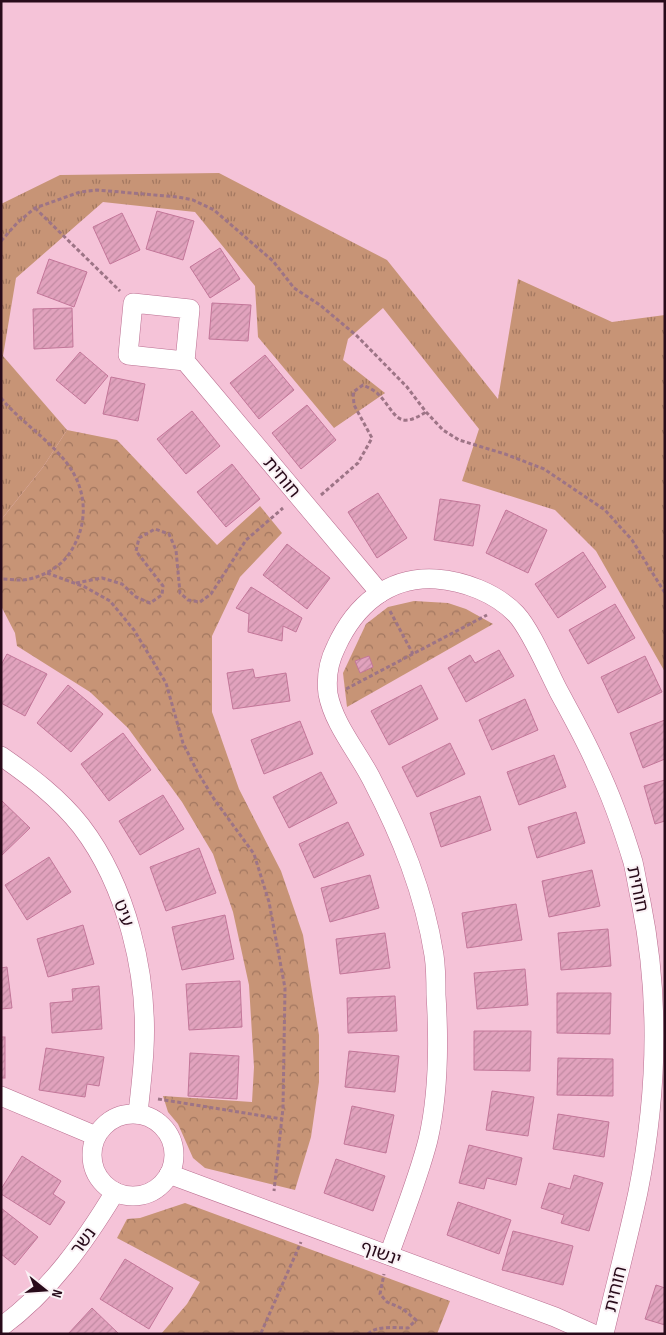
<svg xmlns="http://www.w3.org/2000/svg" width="666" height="1335" font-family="'Sofia Sans Condensed','Noto Sans Hebrew',sans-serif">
<defs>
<pattern id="grass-tufts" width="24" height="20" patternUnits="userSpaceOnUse" patternTransform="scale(1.25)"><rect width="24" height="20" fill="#c79476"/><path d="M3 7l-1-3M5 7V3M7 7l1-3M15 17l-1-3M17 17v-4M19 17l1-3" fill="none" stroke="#a27760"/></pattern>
<pattern id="forest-crowns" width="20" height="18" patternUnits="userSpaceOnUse" patternTransform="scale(1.25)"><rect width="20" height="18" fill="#c79476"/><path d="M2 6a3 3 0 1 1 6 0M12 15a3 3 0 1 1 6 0" fill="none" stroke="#a27760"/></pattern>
<pattern id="building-hatch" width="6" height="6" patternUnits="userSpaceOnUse" patternTransform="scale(1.25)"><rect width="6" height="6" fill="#e1a2bd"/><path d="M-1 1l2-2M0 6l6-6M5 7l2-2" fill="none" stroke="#c18aa2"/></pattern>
</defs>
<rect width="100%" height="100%" fill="#f5c3d8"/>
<polygon fill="url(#grass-tufts)" points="219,173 387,260 498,399 518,279 612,322 665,315 665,672 596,551 555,510 462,481 479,429 383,308 348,339 343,360 385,393 334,428 258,337 255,286 195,212 103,202 16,278 3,356 67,430 43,467 1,520 1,204 60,175"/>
<g fill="url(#forest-crowns)">
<polygon points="67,430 117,440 217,545 260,506 282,533 240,577 212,636 212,712 239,789 281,871 303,935 319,1035 319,1082 311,1137 295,1190 205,1168 193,1158 178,1124 168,1112 163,1096 252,1102 254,1067 249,985 233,912 213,854 182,802 128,728 90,692 17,646 15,633 1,606 1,520 43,467"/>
<polygon points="414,601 448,603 466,609 493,624 347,707 343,673 366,624 388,607"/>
<polygon points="185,1203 450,1301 437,1334 161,1334 187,1304 200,1282 117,1238 127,1219 140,1218"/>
</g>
<g fill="url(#building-hatch)" stroke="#c37699">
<polygon points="157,211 194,221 183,260 146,249"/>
<polygon points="122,213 140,250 110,264 93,227"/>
<polygon points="220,248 240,279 210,298 190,267"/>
<polygon points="49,259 87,272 74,307 37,293"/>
<polygon points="212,303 251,305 248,341 209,339"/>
<polygon points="72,308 73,347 34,349 33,309"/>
<polygon points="80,352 108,376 85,404 56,380"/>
<polygon points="265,355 294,390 259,419 230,383"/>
<polygon points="111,377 145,384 138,421 103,414"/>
<polygon points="307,405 336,440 301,469 272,433"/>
<polygon points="192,411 220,446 186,474 157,439"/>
<polygon points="232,464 260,499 226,527 197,492"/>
<polygon points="378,493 407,538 377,558 348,512"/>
<polygon points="440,499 480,505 473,546 434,540"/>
<polygon points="506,510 547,530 528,573 486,553"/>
<polygon points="287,544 330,578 307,609 263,575"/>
<polygon points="583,552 606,587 558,618 535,584"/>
<polygon points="251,587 302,618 296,632 283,626 282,641 248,632 249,614 236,608"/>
<polygon points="615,604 635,638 588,664 569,630"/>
<polygon points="499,650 514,676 466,702 448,668 470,655 475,663"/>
<polygon points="7,654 47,674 25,716 1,703 1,665"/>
<polygon points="369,656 373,667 360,673 355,661"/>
<polygon points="645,656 662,692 618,713 601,677"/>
<polygon points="253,669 255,678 286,673 290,701 233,709 227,673"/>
<polygon points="68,685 103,714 71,752 37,723"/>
<polygon points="421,685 438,719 389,745 371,711"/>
<polygon points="525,699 538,730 492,750 479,720"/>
<polygon points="665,720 665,759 643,768 630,733"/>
<polygon points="300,721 313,754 264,774 251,740"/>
<polygon points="123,733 151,770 109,801 81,764"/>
<polygon points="450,743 465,774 417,797 402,767"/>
<polygon points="554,755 566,787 519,805 507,772"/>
<polygon points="321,772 337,803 289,828 273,797"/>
<polygon points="665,780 665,821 655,824 644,786"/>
<polygon points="163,795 184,829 140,855 119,821"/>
<polygon points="480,796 491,830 441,847 430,813"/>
<polygon points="1,800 30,828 1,856"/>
<polygon points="576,812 585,843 537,858 528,827"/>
<polygon points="348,822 364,855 314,878 299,844"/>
<polygon points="199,848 216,893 166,911 150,867"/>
<polygon points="49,857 71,892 27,920 5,885"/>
<polygon points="592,870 600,906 549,917 542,881"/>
<polygon points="370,875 379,908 330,922 321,888"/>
<polygon points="516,904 522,940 467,948 462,913"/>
<polygon points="225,915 234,959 182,970 172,927"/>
<polygon points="83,925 94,964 48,977 37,939"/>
<polygon points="608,929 611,966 561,970 558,933"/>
<polygon points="385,933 390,968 340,974 336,939"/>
<polygon points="7,967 12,1008 1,1009 1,968"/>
<polygon points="525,969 528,1005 477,1009 474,973"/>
<polygon points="240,981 242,1027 189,1030 186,984"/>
<polygon points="99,986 102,1029 52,1033 50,1003 73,1001 72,989"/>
<polygon points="557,993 611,993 610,1034 557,1033"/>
<polygon points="395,996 397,1031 348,1033 347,998"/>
<polygon points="474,1031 531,1031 530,1071 474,1070"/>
<rect x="1" y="1037" width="4" height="41"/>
<polygon points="46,1048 104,1057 99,1086 87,1084 85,1097 39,1090"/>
<polygon points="349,1051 399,1056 395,1092 345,1087"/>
<polygon points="190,1053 239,1056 237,1099 188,1096"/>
<polygon points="558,1058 613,1059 613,1096 557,1095"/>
<polygon points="492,1091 534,1097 528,1136 486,1130"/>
<polygon points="352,1106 394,1115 386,1153 344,1144"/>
<polygon points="558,1114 609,1122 604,1157 553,1149"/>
<polygon points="469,1145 522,1158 516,1185 487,1178 484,1189 459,1183"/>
<polygon points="22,1156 61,1181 53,1194 65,1202 50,1225 1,1194 1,1189"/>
<polygon points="336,1159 385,1176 373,1211 324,1193"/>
<polygon points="574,1175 603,1183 589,1231 561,1223 564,1215 541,1208 549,1183 570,1189"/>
<polygon points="458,1202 511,1220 499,1254 447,1235"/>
<polygon points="1,1208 38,1237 15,1265 1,1254"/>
<polygon points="513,1231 573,1246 563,1285 502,1270"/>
<polygon points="125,1259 173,1288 149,1329 100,1299"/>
<polygon points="656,1285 665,1288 665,1325 645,1319"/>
<polygon points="92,1308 119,1334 68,1334"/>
</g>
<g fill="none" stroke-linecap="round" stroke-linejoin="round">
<defs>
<g id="street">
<polyline points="185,361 190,309 133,303 128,355 185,361 380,593"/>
<path d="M1,756C30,776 59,798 81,826C127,886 148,975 144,1049C143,1071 140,1093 138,1114"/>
<polyline points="1,1096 96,1136"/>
<circle cx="133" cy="1155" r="41"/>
<polyline points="169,1174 555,1317 593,1334"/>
<path d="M389,1255C402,1218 418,1179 428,1140C439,1093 439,1043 436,995C436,982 436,968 434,955C424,892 401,836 372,780C358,752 334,725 328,694C326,678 329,661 336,647C355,605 389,576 436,579C464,581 496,593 516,614C531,630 548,671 559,692C572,716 585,739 596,764C611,795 623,829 633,862C636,875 638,889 641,902C660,997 657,1097 638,1192C628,1239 615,1287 604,1334"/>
<path d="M1,1327C50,1291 84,1243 115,1192"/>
</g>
</defs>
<use href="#street" stroke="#ba6e90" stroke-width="20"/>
<g stroke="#9d7486" stroke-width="3" stroke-dasharray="4 2.5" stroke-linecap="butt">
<polyline points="35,208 120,291"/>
<polyline points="1,241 17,223 35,208 80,192 97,190 178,197 193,200 214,210 273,261 294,288 320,305 357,336 407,387 426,412 443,430 459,440 505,454 544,469 605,510 632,540 665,593"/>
<path d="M1,398C20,421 47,438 66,462C88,490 89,525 69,554C60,568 37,580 20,580C14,580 7,579 1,579"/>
<path d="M321,495L358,463L372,438L354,405L353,392L363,385C368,387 373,390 377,393C396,411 395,432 426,412"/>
<polyline points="47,573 85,587 110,601 134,630 166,683 183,743 197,771 214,799 254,854 269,902 285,988 283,1108 274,1191"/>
<polyline points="76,583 102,578 122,584 136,597 150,603 162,595 163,586 136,551 139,538 155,529 169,534 176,550 180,593 188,600 200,602 211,594 246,540 283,508"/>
<polyline points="390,611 413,654"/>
<polyline points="346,689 487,615"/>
<polyline points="158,1099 282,1119"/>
<polyline points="261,1333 301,1242"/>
<path d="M368,1334C376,1325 397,1328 408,1328L416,1320L403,1309L387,1302L380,1294L384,1274"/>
</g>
<use href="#street" stroke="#fff" stroke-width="19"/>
</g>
<g text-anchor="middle" stroke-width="4" stroke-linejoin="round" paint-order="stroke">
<g font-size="18" fill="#280b1a" stroke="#faf1f5">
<text transform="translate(282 477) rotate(50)" y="6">חוחית</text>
<text transform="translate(638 889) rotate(78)" y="6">חוחית</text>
<text transform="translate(124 913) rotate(70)" y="6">עיט</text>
<text transform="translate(83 1241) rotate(-54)" y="6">נשר</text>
<text transform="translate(381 1253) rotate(20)" y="6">ינשוף</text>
<text transform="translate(615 1289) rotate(-76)" y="6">חוחית</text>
</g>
</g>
<rect width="666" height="1335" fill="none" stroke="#280b1a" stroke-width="5"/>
<g transform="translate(45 1290) rotate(107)" stroke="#faf1f5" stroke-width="4" paint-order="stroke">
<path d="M0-4L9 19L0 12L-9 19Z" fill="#280b1a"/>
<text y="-8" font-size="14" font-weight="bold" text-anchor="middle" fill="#280b1a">N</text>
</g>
</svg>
